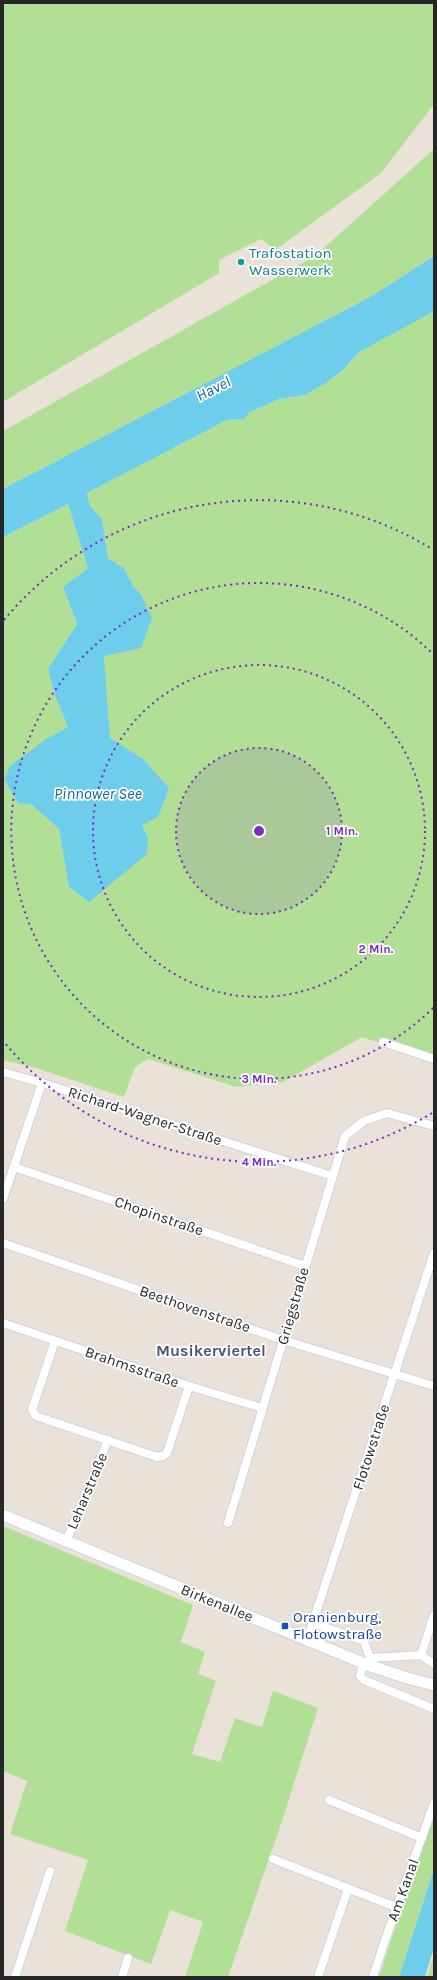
<svg xmlns="http://www.w3.org/2000/svg" width="437" height="1980" font-family="Karla,sans-serif">
<rect width="100%" height="100%" fill="#eae2d9"/>
<g fill="#b1df96">
<polygon points="3,3 434,3 434,104 381,173 275,250 261,239 219,260 219,273 3,402"/>
<polygon points="434,149 434,256 370,297 3,489 3,431 315,256"/>
<polygon points="434,310 434,1061 362,1037 283,1082 236,1087 148,1059 135,1067 124,1097 36,1068 3,1060 3,537 68,504 88,568 63,587 77,624 48,669 54,693 68,727 46,739 10,766 4,779 18,803 32,805 59,829 69,887 148,838 142,825 142,758 110,738 104,656 113,653 138,591 132,584 124,568 108,558 102,519 90,506 87,493 227,420 244,419 250,412 266,405 279,399 305,395 326,383 349,364 359,352"/>
<polygon points="3,1526 193,1605 181,1642 205,1652 198,1674 216,1681 192,1754 220,1762 235,1718 262,1727 273,1691 318,1708 281,1824 228,1977 185,1977 203,1922 170,1910 151,1964 65,1931 88,1860 10,1834 27,1781 3,1771"/>
<polygon points="434,1814 434,1869 399,1977 379,1977 413,1873"/>
<polygon points="434,1955 434,1977 427,1977"/>
</g>
<g fill="#6ecdea">
<polygon points="434,256 434,310 429,314 359,352 344,369 326,383 305,395 279,399 266,405 250,412 244,419 227,420 87,493 90,506 102,519 108,558 124,568 132,584 141,595 152,618 141,648 104,656 110,738 142,758 169,788 158,817 142,825 148,838 147,854 89,902 69,887 59,829 32,805 18,803 4,779 10,766 46,739 68,727 54,693 48,669 77,624 63,587 88,568 68,504 3,537 3,489 370,297"/>
<polygon points="434,1869 434,1948 425,1977 399,1977"/>
</g>
<g fill="none" stroke-linecap="round" stroke-linejoin="round">
<defs>
<g id="street">
<polyline points="383,1042 434,1059"/>
<polyline points="3,1072 42,1083 332,1176"/>
<polyline points="14,1167 305,1266"/>
<polyline points="3,1199 42,1083"/>
<polyline points="3,1243 283,1340 434,1386"/>
<polyline points="3,1323 189,1386 262,1408"/>
<polyline points="55,1341 32,1410 36,1416 157,1457 163,1456 167,1453 189,1386"/>
<polyline points="228,1523 345,1136 364,1121 387,1113 434,1126"/>
<polyline points="66,1542 108,1440"/>
<polyline points="313,1623 364,1641 370,1658"/>
<polyline points="307,1640 434,1253"/>
<polyline points="421,1655 434,1615"/>
<polyline points="363,1663 360,1676 364,1680 434,1709"/>
<polyline points="368,1665 370,1658 421,1655 434,1664"/>
<polyline points="329,1800 422,1838"/>
<polyline points="273,1859 398,1908"/>
<polyline points="15,1977 50,1871"/>
<polyline points="122,1977 128,1958"/>
<polyline points="318,1977 348,1889"/>
<path d="M373,1977C391,1919 414,1861 434,1803"/>
</g>
<polyline id="secondary" points="3,1515 368,1665 407,1678 434,1685"/>
</defs>
<use href="#street" stroke="#ced2e0" stroke-width="10"/>
<use href="#secondary" stroke="#ced2e0" stroke-width="13"/>
<use href="#street" stroke="#fff" stroke-width="8"/>
<use href="#secondary" stroke="#fff" stroke-width="11"/>
</g>
<circle cx="259" cy="831" r="83" fill="#7b2cbf" fill-opacity=".12"/>
<g fill="none" stroke="#7b2cbf" stroke-width="2" stroke-dasharray="2 4">
<circle cx="259" cy="831" r="83"/>
<circle cx="259" cy="831" r="166"/>
<path d="M433 1008A248 248 0 1 1 433 654"/>
<path d="M432 1113A331 331 0 0 1 4 1042M4 620A331 331 0 0 1 432 549"/>
</g>
<circle fill="#0f9aa8" stroke="#fff" stroke-width="1.5" cx="241" cy="262" r="4"/>
<rect fill="#1a4fb4" stroke="#fff" stroke-width="1.5" x="281" y="1622" width="8" height="8" rx="2"/>
<g text-anchor="middle" stroke-width="3.5" stroke-linejoin="round" paint-order="stroke">
<g font-size="15" fill="#0d838f" stroke="#fff" text-anchor="start">
<text x="249" y="258">Trafostation<tspan x="249" dy="17">Wasserwerk</tspan></text>
</g>
<g font-size="15" fill="#272727" stroke="#fff">
<text transform="translate(145 1116) rotate(18)" y="5">Richard-Wagner-Straße</text>
<text transform="translate(159 1216) rotate(19)" y="5">Chopinstraße</text>
<text transform="translate(293 1306) rotate(-74)" y="5">Griegstraße</text>
<text transform="translate(195 1309) rotate(19)" y="5">Beethovenstraße</text>
<text transform="translate(132 1367) rotate(19)" y="5">Brahmsstraße</text>
<text transform="translate(371 1447) rotate(-72)" y="5">Flotowstraße</text>
<text transform="translate(87 1491) rotate(-67)" y="5">Leharstraße</text>
<text transform="translate(217 1603) rotate(22)" y="5">Birkenallee</text>
<text transform="translate(403 1890) rotate(-70)" y="5">Am Kanal</text>
</g>
<g font-size="15" fill="#164399" stroke="#fff" text-anchor="start">
<text x="293" y="1622">Oranienburg,<tspan x="293" dy="17">Flotowstraße</tspan></text>
</g>
<g font-size="16" font-style="italic" fill="#116992" stroke="#fff">
<text transform="translate(213 388) rotate(-27)" y="6">Havel</text>
<text x="98" y="799">Pinnower See</text>
</g>
<g font-size="16" font-weight="bold" fill="#4a5376" stroke="#fff">
<text x="211" y="1356">Musikerviertel</text>
</g>
</g>
<circle cx="259" cy="831" r="6" fill="#7b2cbf" stroke="#fff" stroke-width="2"/>
<g font-size="12" text-anchor="middle" font-weight="bold" fill="#7b2cbf" stroke="#fff" stroke-width="3.5" stroke-linejoin="round" paint-order="stroke">
<text x="342" y="835">1 Min.</text>
<text x="376" y="953">2 Min.</text>
<text x="259" y="1083">3 Min.</text>
<text x="259" y="1166">4 Min.</text>
</g>
<rect width="437" height="1980" fill="none" stroke="#272727" stroke-width="8"/>
</svg>
